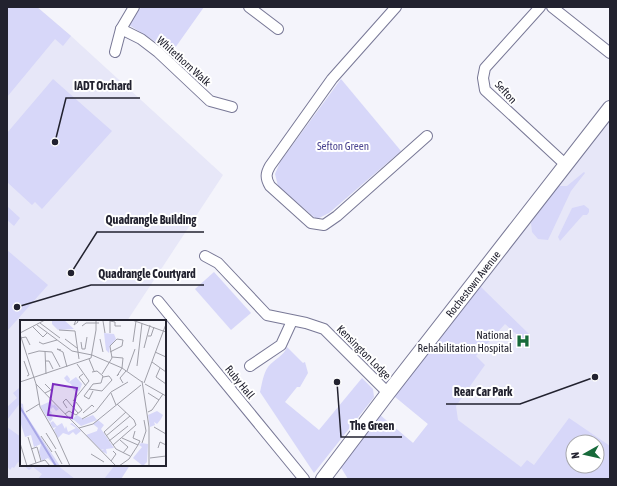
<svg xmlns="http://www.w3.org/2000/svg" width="617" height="486" font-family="'Asap Condensed',sans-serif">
<rect width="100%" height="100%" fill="#f4f4fb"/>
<g fill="#e7e7f8" fill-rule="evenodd">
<polygon points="7,7 37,7 71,36 223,175 127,321 21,321 21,465 130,465 121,479 7,479"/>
<path d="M610,117V479H348L380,415L413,443L428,424L394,396ZM573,442H597V466H573Z"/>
</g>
<g fill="#d7d7f9" fill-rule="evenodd">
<polygon points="7,7 37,7 71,36 63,46 55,39 7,97"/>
<polygon points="142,7 204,7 170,55 159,44 129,25 135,13"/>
<polygon points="53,79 112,131 42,209 35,202 32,205 7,182 7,133"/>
<polygon points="341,79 401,151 329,213 319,218 315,218 278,186 275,174 280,162"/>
<polygon points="584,172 585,173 571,191 548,240 538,239 532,232 531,223 558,186 567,186"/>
<polygon points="584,205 589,209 589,212 587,215 583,215 560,241 558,237 572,208"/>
<polygon points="7,206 20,218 14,226 7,220"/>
<polygon points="7,250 48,285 8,330 7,330"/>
<polygon points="214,272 251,313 231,330 195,289"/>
<path d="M480,286L529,334L524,341L505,324L476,356L485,365L456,406L458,420L521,467L527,460L534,465L569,418L610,446V479H348L340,466L380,415L413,443L428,424L394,396ZM573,442H597V466H573Z"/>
<path d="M287,347L303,363L305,362L308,373L300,387H297L285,402L319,430L362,378L373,389L374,397L371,401L314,473L260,392C262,384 263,374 268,367C274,359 283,357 287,347Z"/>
<polygon points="19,388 21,390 21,402 7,420 7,407 17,398 13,393"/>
<polygon points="7,427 21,437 21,464 18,462 14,468 12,467 10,470 7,466"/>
<polygon points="23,465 57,465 75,479 38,479 42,474 33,467 29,470"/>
<polygon points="115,465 130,465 121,479 104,479"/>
</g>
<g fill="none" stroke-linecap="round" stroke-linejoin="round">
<defs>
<g id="street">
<polyline points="249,7 278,29"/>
<path d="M396,7L332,79L270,166C266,173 265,178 270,186L311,223L324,225L337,216L427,136"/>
<polyline points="540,7 485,68 483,78 485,90 566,165"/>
<polyline points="552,7 610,53"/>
<polyline points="121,29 141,39 158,52 210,101 232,107"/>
<polyline points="115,52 121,29 134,7"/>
<polyline points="205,256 218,263 267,315 306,323 324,329 388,393"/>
<polyline points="158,301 304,479"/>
<polyline points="250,366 281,345 292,321"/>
</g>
<polyline id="secondary" points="323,479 388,393 610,108"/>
</defs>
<use href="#street" stroke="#787896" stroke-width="12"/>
<use href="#secondary" stroke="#787896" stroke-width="16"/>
<use href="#street" stroke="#fff" stroke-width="10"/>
<use href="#secondary" stroke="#fff" stroke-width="14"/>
</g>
<defs>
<symbol id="hospital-bare" viewBox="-9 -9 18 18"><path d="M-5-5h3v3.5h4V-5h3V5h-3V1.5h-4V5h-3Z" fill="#176a3a" stroke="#fff" stroke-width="2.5" paint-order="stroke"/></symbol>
</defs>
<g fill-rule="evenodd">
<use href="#hospital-bare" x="513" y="331" width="20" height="20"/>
</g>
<g text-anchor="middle" stroke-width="4" stroke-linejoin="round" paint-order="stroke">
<g font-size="11" fill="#22222f" stroke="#fff">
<text transform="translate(184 61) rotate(42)" y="4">Whitethorn Walk</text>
<text transform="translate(506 92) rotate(47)" y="4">Sefton</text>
<text transform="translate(473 284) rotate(-52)" y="4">Rochestown Avenue</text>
<text transform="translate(364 352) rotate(45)" y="4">Kensington Lodge</text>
<text transform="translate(240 382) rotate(51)" y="4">Ruby Hall</text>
</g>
<g font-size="11" fill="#4c4590" stroke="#fff">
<text x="343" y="150">Sefton Green</text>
</g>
<g font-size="11" fill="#22222f" stroke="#fff" text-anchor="end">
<text x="512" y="339">National<tspan x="512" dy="13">Rehabilitation Hospital</tspan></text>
</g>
</g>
<g transform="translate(20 320)">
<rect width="146" height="146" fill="#f4f4fb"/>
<path d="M32,0H44L54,9L38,10L32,4ZM84,13L94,14L96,19L90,26L89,33L86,30ZM47,55L50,59L49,62L56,57L62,64L59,72L57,69L54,71L51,64L47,62L44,58ZM31,81L33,86L34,84L39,89L36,91L33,87L30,90L32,93L30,95L33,98L30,102L20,86ZM0,83L3,84L4,92L40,146H35L28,138L22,141L19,132L21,124L14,127L11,115L5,117L0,101ZM137,91L143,95L141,99L137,104L134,102L135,105L130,107L128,95ZM57,95L63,99L73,95L77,100L61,106L54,100H51ZM78,100L84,105L81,109L94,128L86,129L87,134L81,131L84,129L81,130L66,115L77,111L78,108L73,104ZM33,101L37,106L42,103L45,109L46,106L48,112L56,108L50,104L52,103L61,111L56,115L53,112L49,115L43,113L38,118L34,110L36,107L33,108L30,103ZM121,123L128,124L127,142L123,146L113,138L122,127L119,125Z" fill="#d7d7f9"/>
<path fill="none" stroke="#a8a7e6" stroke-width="2" d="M0,87L36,146"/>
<path fill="none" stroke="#a0a0a9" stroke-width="1" d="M56,0L54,5L58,2L57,0M112,0L146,12M83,1L85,13M20,3L40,18M17,5L52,31L72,35M62,6L66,3H79M13,7L23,17L27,13M39,10L55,11L59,39M0,13L25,0M90,13V1L95,2V6H101M0,14L16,64L96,146M128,16H131L134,7M0,18L6,17L10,25M45,19L57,28M80,19L83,32M19,22L23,24L37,20M61,22L62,29H65L67,17M113,22L116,1M124,28L130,5M41,30L37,29L43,32L47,47M25,31L26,54M32,32L40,47M90,32L102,26L103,20L97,19M135,32L146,37M8,34L19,31L32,32M72,35L102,48L122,62M92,37L103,38L102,48M69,39L74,51M4,41L9,55L7,56M25,41H29L33,49M132,42L146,52M117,46L122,3M140,48L136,57L146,64M107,51L115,29M72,52L77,51L83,56L81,63L73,64L64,76L69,79L73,71M63,54L59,57L66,66M82,54L92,38L90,26L97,19M99,54L97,56L102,48M122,61L129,107V146M0,62L71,38L76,10V0M103,63L100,58L106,51M124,63L146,4M16,64L20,87L36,115L50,146M25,64L31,70L25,73M125,64L146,76M69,69L82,71L92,60L89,56L83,57M91,72L108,62M91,73L96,85M128,73L139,80M53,81L69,61L57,44M47,88L43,82L46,79L58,93M6,92L19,84M106,92L84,112L96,129L110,136M128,92L132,90L143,74M63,93L72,85L74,87M45,94L49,91L56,95L62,90L56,82M62,99L76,91L91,72M134,107L146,114M59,108L73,104L121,65M115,111L113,118L120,121L118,125M26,113L36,129M21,116L32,132M86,116L110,96M8,117L16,143M100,120L108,127L103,133M89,121L108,106M0,123L7,146M122,123L126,111L124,100M93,125L116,105L114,100L97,84M138,128L140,122L146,125M11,129L17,127L21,141M35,131L42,144M71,134L84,142M130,138L146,136M91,141L96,134L93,131M7,146L25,140L30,146M99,146L109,139L118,125L102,118"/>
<path fill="#7b2cbf" fill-opacity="0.15" stroke="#7b2cbf" stroke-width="2" d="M33,64L57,68L52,98L28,95Z"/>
<rect width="146" height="146" fill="none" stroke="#22222f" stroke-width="2"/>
</g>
<path fill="none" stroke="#22222f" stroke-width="1.5" d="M55 142L66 98H140M71 273L97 232H204M17 307L91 285H204M595 377L520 404H446M337 382L341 437H402"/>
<g fill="#22222f" stroke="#fff" stroke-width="1.5">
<circle cx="55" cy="142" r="4"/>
<circle cx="71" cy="273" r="4"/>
<circle cx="17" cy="307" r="4"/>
<circle cx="595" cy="377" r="4"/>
<circle cx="337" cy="382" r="4"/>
</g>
<g font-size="12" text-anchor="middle" font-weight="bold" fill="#22222f" stroke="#fff" stroke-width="4" stroke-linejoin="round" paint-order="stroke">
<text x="103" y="90">IADT Orchard</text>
<text x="151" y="224">Quadrangle Building</text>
<text x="147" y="278">Quadrangle Courtyard</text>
<text x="483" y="396">Rear Car Park</text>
<text x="372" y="430">The Green</text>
</g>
<rect width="617" height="486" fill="none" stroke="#22222f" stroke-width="16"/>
<g transform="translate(585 454) rotate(262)"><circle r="19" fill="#ffffff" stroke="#a7a7ac"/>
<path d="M0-3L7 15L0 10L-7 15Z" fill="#176a3a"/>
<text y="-6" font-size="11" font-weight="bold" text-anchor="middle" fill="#22222f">N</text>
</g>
</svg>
